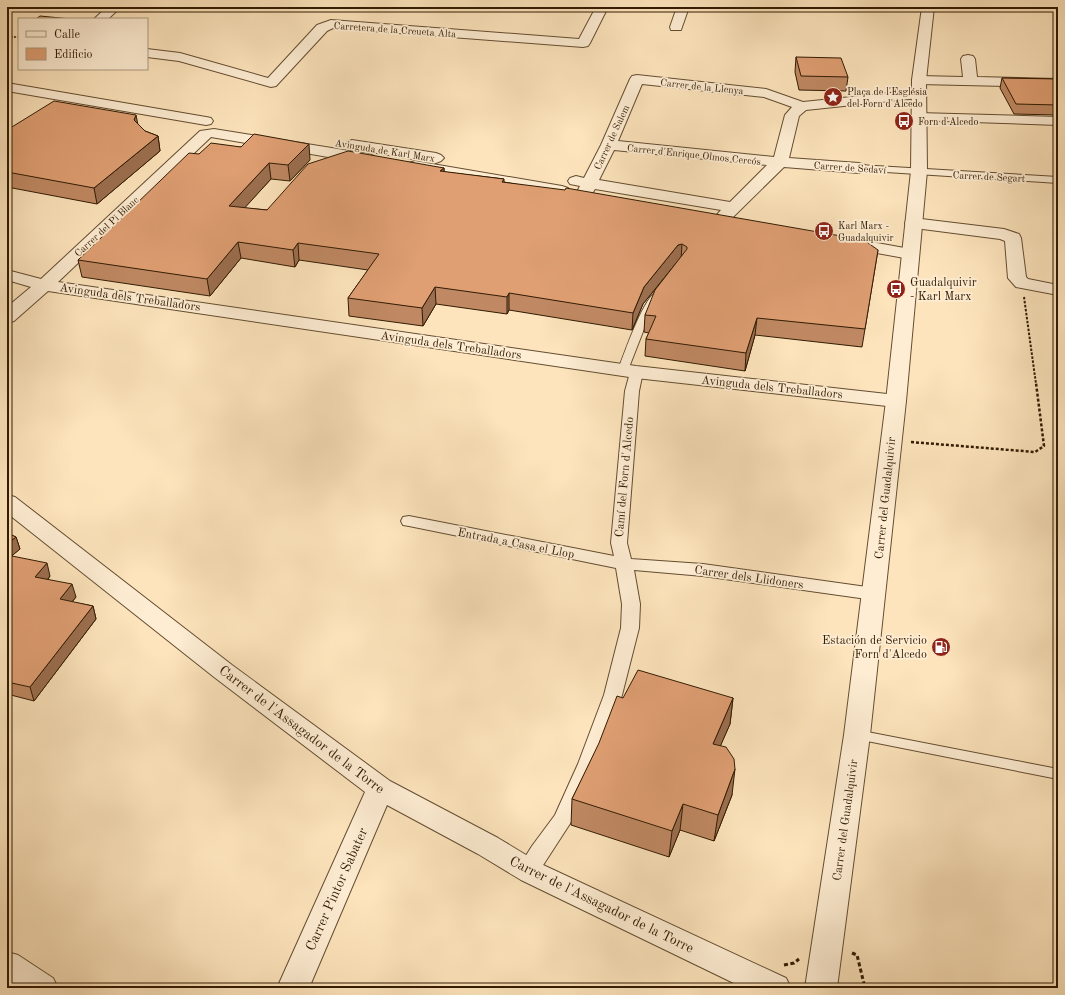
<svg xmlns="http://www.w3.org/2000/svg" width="1065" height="995" font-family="'Old Standard TT',serif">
<rect width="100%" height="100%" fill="#fde4bc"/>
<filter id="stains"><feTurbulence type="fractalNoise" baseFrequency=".005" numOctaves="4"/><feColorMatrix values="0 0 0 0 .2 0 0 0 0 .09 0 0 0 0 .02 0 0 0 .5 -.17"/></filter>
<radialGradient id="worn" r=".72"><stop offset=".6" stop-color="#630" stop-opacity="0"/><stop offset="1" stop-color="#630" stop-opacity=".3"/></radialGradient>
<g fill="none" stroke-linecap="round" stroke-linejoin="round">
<defs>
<g id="service">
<path d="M658,291L663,294L653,306L628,370L626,372H620L618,370C624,355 644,295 658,291Z"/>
<polygon points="857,730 1058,769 1058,779 852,738 850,735 852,732"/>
</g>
<g id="pedestrian">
<polygon points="859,165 1058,177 1058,183 855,170 853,168 855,166"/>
<polygon points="636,368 641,369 643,372 639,391 627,543 631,559 703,564 874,588 880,590 883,594 880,598 874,600 703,576 634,570 640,604 639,628 622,695 598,764 573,819 536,876 528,879 520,876 517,870 532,846 555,815 578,764 604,695 621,628 622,604 616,568 409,526 403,525 401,521 403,517 409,516 614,556 611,543 625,391 631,369"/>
</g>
<g id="minor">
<polygon points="107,7 121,7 108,19 94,19"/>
<polygon points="596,7 608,7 590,43 588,46 583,47 333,28 327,31 276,86 271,87 179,61 147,57 147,49 180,53 268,78 317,25 331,20 579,39"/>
<polygon points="677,7 689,7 682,27 681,30 671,30 670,27"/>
<polygon points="968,55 973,56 975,59 977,77 1058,79 1058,87 919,84 914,83 912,80 914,77 919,76 963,77 961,59 963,56"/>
<path d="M637,75L766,89L803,102L919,90L924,91L926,94L924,97L919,98L806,110L799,116L789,158L859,163L865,165L867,168L865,171L859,173L784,167L728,222L722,223L716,222L714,218L721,210L595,189L590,197L584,199L578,197L576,194L580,186L570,184L568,181L570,178L576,176L584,178L601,145L630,79L632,76ZM642,84L764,97L792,107L785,115L774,157L618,141ZM614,150L767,165L730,202L599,180Z"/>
<polygon points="7,83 206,117 211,118 213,121 211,124 206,125 7,91"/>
<polygon points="918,113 1058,117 1058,125 913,120 911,117 913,114"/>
<polygon points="214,129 369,154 374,156 377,159 374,162 369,164 211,137 58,282 636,366 896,395 903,397 906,401 903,405 896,407 636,378 48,291 14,321 7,323 7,307 31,287 7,280 7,270 41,279 200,131"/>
<polygon points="352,140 436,153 441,155 444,158 441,161 436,163 347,148 344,145 347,142"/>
<polygon points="415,161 562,186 568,188 570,191 568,194 562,196 409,169 407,166 409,163"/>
<polygon points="913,218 1004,229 1019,234 1021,238 1026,277 1028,279 1058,285 1058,295 1016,287 1008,278 1005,241 1000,239 907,227 905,223 907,219"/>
<polygon points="844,237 910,249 916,250 919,254 916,258 910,259 838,246 835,242 838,238"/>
<polygon points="7,495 15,497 232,665 390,781 498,838 541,864 786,978 791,988 744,988 521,880 478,854 387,805 309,988 277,988 365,792 214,677 7,513"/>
<polygon points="7,952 18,955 53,978 58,988 16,988 7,982"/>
</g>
<polygon id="tertiary" points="922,7 934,7 926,80 927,171 906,401 870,735 837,988 805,988 844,735 886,401 911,171 912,80"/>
</defs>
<use href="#service" stroke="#644d31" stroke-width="2"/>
<use href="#pedestrian" stroke="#644d31" stroke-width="2"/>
<use href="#minor" stroke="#644d31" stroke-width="2"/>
<use href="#tertiary" stroke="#644d31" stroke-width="2"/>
<polyline stroke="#311b03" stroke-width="1.5" stroke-dasharray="2 1.5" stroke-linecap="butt" points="7,37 19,37"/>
<polyline stroke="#311b03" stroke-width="2" stroke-dasharray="2.5 1.5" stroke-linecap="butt" points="1024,297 1036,384"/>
<polyline stroke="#311b03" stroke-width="2.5" stroke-dasharray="3 2" stroke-linecap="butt" points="911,442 1035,452 1044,446 1036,383"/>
<g stroke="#311b03" stroke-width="3" stroke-dasharray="4 2.5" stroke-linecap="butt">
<polyline points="852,953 857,955 865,988"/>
<polyline points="784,965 794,963 799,959"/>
</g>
<use href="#service" fill="#feedd3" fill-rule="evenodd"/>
<use href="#pedestrian" fill="#feedd3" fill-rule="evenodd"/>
<use href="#minor" fill="#feedd3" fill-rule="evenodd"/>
<use href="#tertiary" fill="#feedd3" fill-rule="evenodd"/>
</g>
<g fill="#c08963" stroke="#311b03">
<polygon points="796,57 848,77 846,91 799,90 795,72"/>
<polygon points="1002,78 1058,79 1058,115 1014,114 1000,88"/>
<polygon points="137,123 145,131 158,136 160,151 97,204 7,187 7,130"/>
<polygon points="241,147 310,160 290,181 271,179 244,208 267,210 444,168 444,172 504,179 504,182 878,250 862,347 755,335 745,371 645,356 646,339 649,333 644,332 645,315 677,262 643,304 632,330 509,310 507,314 436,304 423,326 349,316 348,298 368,270 299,260 295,267 241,258 210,296 82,277 78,260 199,154"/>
<polygon points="7,533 16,537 20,549 11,556 50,576 48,579 76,597 72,602 93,606 96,619 34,701 7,694"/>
<polygon points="623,698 733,698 730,724 720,746 732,795 714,841 680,830 669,857 571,825 572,799"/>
</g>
<g fill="#9c6f50" stroke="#311b03">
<polygon points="136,115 139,130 134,120"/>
<polygon points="158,136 160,151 97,204 94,188"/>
<polygon points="309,144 310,160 290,181 288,165"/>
<polygon points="269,163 271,179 231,223 229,206"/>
<polygon points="444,168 444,184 440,171"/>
<polygon points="238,242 241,258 210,296 207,279"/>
<polygon points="298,243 299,260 295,267 293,250"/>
<polygon points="682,244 681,261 677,262 643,304 632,330 633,313 644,287 678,245"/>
<polygon points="435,287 436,304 423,326 422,308"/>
<polygon points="509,293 509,310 507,314 507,297"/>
<polygon points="757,318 755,335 745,371 746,353"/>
<polygon points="16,537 20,549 7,560 7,544"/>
<polygon points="47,563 50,576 39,590 35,577"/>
<polygon points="72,584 76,597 63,612 60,599"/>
<polygon points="93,606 96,619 34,701 30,687"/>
<polygon points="733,698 730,724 710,770 713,744"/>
<polygon points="735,769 732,795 714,841 718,815"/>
<polygon points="683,804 680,830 669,857 672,831"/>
</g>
<g fill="#df9f73" stroke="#311b03">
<polygon points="40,16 71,19 36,19"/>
<polygon points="796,57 841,58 848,77 801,76"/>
<polygon points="1002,78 1058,79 1058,105 1016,104"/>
<polygon points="54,101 136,115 134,120 145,131 158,136 94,188 7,172 7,130"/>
<polygon points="254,134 309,144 288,165 269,163 229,206 267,210 308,164 348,151 444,168 440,171 504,179 502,182 565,190 566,188 864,240 878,250 865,329 757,318 746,353 646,339 656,316 645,315 655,290 687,249 687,247 682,244 678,245 644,287 633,313 509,293 507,297 435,287 422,308 348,298 379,254 298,243 293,250 238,242 207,279 78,260 189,153 199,154 211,143 241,147"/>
<polygon points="7,533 16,537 7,544"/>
<polygon points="7,555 47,563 35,577 72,584 60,599 93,606 30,687 7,682"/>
<polygon points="638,670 733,698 713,744 726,747 734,759 735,769 718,815 683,804 672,831 572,799 599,743 617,696 623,698"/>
</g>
<defs>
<symbol id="sight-disc" viewBox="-11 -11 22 22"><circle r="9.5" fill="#8f2418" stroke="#feedd3"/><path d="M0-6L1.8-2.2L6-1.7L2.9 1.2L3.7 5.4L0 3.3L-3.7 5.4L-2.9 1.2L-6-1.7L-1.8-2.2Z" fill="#fff"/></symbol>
<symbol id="bus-disc" viewBox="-11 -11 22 22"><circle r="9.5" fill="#8f2418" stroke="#feedd3"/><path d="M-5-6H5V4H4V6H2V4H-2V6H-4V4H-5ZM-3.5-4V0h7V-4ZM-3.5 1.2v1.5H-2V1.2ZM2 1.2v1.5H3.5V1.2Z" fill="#fff"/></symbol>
<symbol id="fuel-disc" viewBox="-11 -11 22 22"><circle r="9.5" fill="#8f2418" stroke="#feedd3"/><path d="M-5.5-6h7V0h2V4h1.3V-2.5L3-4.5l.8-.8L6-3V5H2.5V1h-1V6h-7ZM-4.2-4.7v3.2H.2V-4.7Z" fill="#fff"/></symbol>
</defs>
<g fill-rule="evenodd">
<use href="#sight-disc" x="822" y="86" width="22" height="22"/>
<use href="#bus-disc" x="893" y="110" width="22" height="22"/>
<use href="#bus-disc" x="813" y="220" width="22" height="22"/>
<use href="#bus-disc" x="885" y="278" width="22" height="22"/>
<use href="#fuel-disc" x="930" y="636" width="22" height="22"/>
</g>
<g text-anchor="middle" stroke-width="3.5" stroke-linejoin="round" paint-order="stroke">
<g font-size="10" fill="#311b03" stroke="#feedd3">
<text transform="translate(395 29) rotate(4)" y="4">Carretera de la Creueta Alta</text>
<text transform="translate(702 86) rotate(6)" y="4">Carrer de la Llenya</text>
<text transform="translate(611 137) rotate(-65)" y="4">Carrer de Salem</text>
<text transform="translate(385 150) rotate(9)" y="4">Avinguda de Karl Marx</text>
<text transform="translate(694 154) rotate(6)" y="4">Carrer d'Enrique Olmos Cercós</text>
<text transform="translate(850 167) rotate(4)" y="4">Carrer de Sedaví</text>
<text transform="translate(989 176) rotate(3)" y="4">Carrer de Segart</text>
<text transform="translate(106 226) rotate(-43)" y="4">Carrer del Pi Blanc</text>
</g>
<g font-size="10" fill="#311b03" stroke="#feedd3" text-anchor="start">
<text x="847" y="95">Plaça de l'Església<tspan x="847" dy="12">del Forn d'Alcedo</tspan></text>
<text x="918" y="125">Forn d'Alcedo</text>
<text x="838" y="229">Karl Marx -<tspan x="838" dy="12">Guadalquivir</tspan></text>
</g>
<g font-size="12" fill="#311b03" stroke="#feedd3" text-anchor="start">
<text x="910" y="286">Guadalquivir<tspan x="910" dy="14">- Karl Marx</tspan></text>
<text x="927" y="644" text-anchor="end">Estación de Servicio<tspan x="927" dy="14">Forn d'Alcedo</tspan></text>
</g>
<g font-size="12" fill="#311b03" stroke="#feedd3">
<text transform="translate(130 297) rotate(8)" y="4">Avinguda dels Treballadors</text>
<text transform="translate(451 345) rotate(8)" y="4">Avinguda dels Treballadors</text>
<text transform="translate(772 387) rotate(6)" y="4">Avinguda dels Treballadors</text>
<text transform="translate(624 477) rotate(-85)" y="4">Camí del Forn d'Alcedo</text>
<text transform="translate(885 498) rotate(-84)" y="4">Carrer del Guadalquivir</text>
<text transform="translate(516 543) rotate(11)" y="4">Entrada a Casa el Llop</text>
<text transform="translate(749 577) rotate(8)" y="4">Carrer dels Llidoners</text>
<text transform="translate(845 820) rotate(-82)" y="4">Carrer del Guadalquivir</text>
</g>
<g font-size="14" fill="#311b03" stroke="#feedd3">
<text transform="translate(302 729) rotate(37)" y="5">Carrer de l'Assagador de la Torre</text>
<text transform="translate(336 889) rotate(-66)" y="5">Carrer Pintor Sabater</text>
<text transform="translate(602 904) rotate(26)" y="5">Carrer de l'Assagador de la Torre</text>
</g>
</g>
<rect width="1065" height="995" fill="none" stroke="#fde4bc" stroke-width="24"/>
<rect x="8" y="8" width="1049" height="979" fill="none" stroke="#311b03" stroke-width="2"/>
<rect x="12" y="12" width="1041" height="971" fill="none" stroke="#311b03"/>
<rect x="18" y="18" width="130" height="52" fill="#feedd3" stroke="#ac9980"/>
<rect x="26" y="31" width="20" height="6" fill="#feedd3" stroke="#ac9980"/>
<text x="54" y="38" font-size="12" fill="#311b03">Calle</text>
<rect x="26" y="48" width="20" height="12" fill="#df9f73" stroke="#ac9980"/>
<text x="54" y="58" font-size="12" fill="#311b03">Edificio</text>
<rect width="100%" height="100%" filter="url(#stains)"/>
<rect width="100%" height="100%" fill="url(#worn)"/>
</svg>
